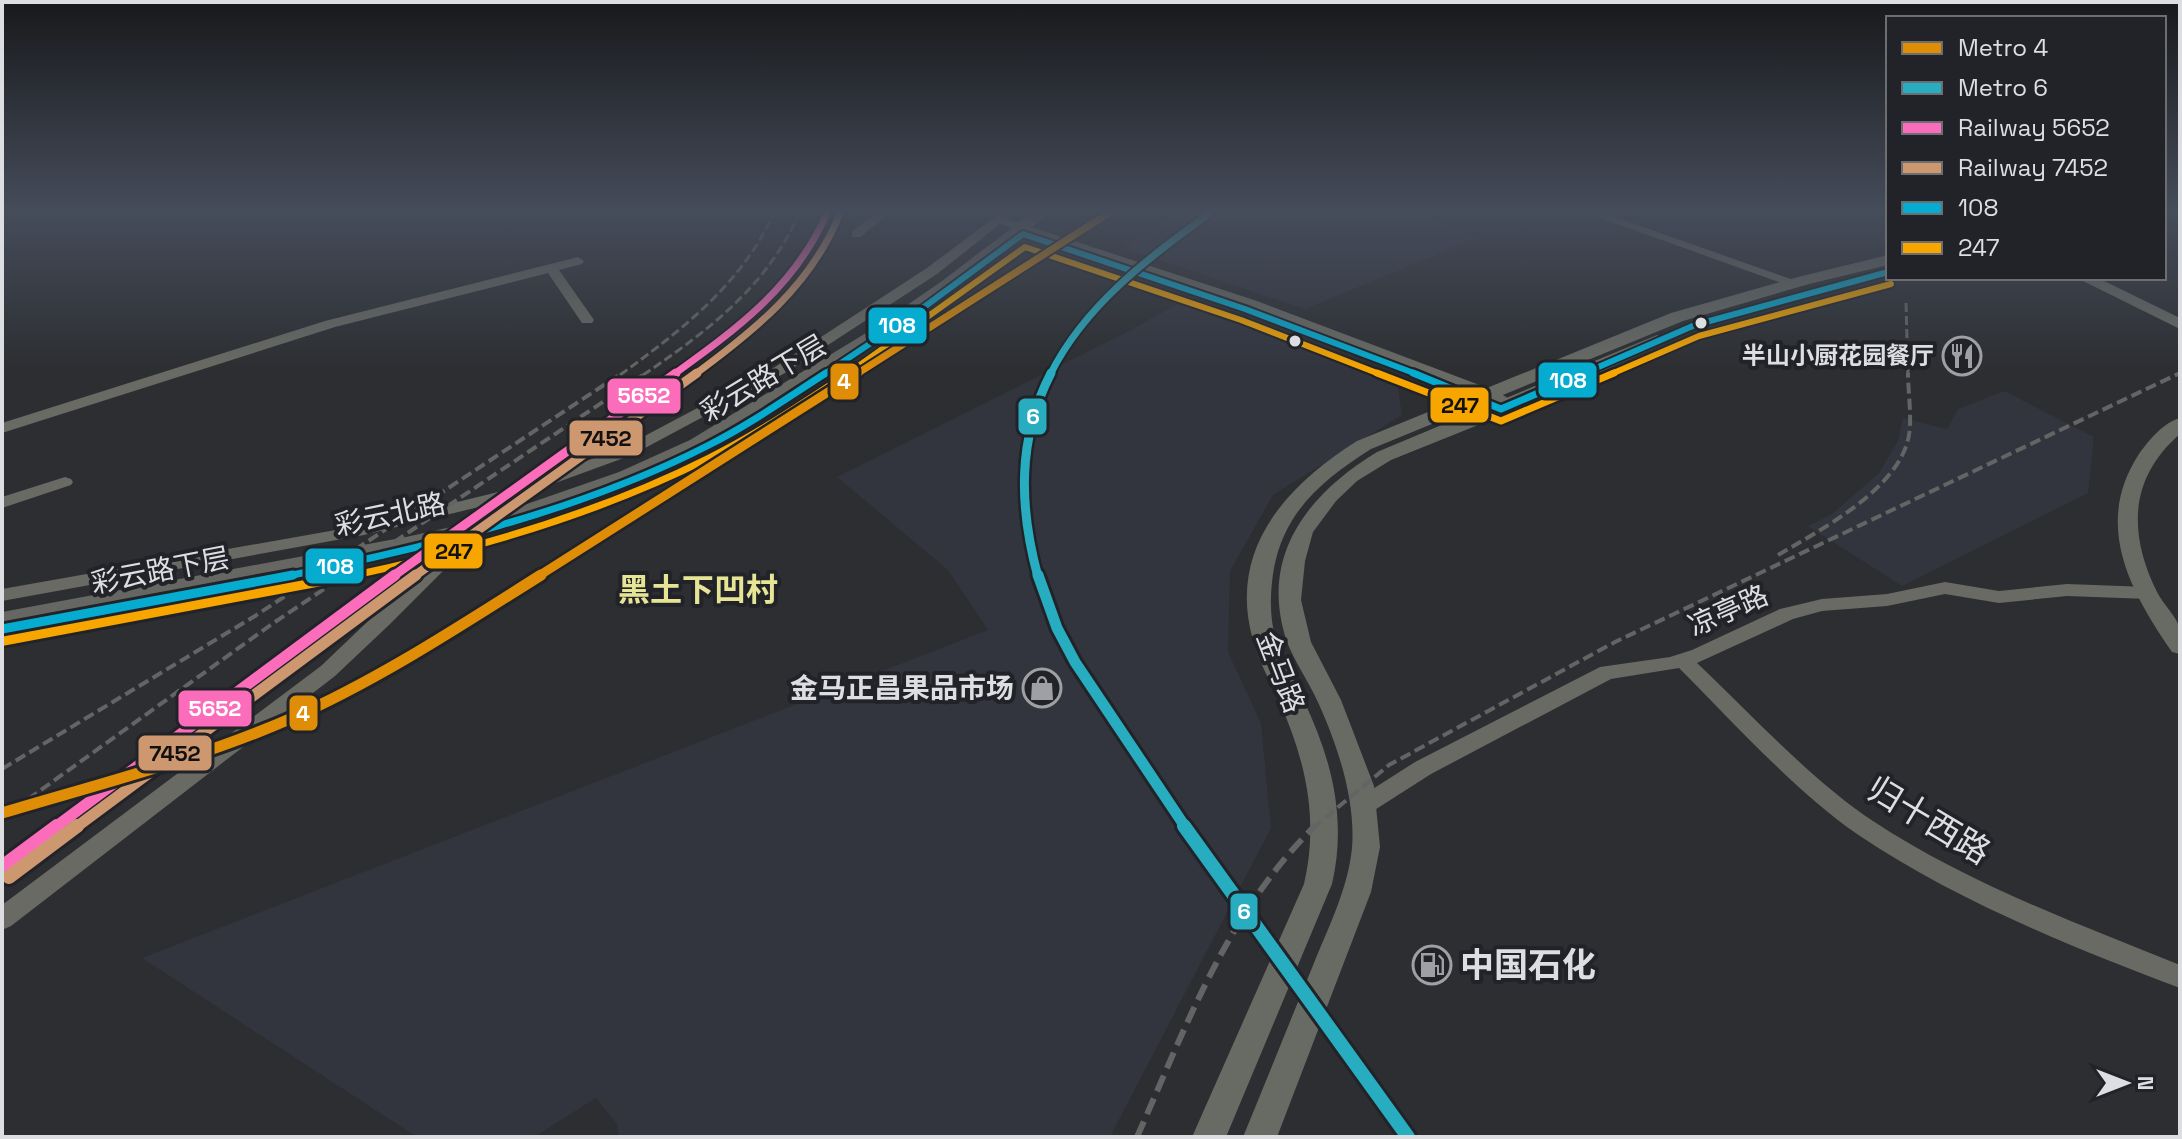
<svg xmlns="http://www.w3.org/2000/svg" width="2182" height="1139" font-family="'Space Grotesk','Noto Sans SC',sans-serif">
<rect width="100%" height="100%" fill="#2c2e31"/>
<g fill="#32353e">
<polygon points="1174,211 1418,211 1477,238 1305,309 1124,248"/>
<polygon points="1186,299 1397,381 1402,415 1273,495 1230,571 1228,652 1261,723 1271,828 1110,1137 619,1137 617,1124 596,1098 534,1137 417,1137 142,958 988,630 948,570 837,477 1129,331"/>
<polygon points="2004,391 2094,437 2088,493 1902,586 1808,526 1832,514 1879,473 1898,441 1903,418 1947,429 1958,409"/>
</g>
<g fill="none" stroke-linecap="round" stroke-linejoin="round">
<g fill="#696a63" fill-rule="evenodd">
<polygon points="880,211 893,211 860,237 852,237 852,231"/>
<polygon points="1003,211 1016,211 1007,219 1257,301 1498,392 1519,405 1516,408 1506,408 1488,398 1247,307 1000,224 937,274 785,373 632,455 517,497 389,625 335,676 11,926 2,930 2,905 321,666 491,504 364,535 2,601 2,589 364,525 498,492 620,449 775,367 927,268"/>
<polygon points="1581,211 1598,211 1802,283 1790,286"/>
<polygon points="578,257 584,261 582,264 559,270 594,320 592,323 582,323 548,273 335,327 2,433 2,423 325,321"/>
<polygon points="65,477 71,479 73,482 71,485 2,508 2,497"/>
<path d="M1945,582L1999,591L2067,584L2148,587L2157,593L2148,599L2067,596L1999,603L1945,594L1887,606L1822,611L1793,619L1697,663C1751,714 1811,780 1873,821C1967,883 2076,923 2180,965V988C2073,948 1951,898 1857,834C1795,791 1733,722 1679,668L1611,679L1431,774L1370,813L1362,816L1354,813L1351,807L1354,801L1415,762L1600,667L1670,657L1692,650L1780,609L1822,599L1887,594Z"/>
</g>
<g fill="#686a64" fill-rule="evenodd">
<path d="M1888,255V265L1809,284L1683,321L1371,449C1324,479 1285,510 1274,568C1270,591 1269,617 1276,640C1283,662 1295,681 1304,701C1332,760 1347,819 1332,884L1226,1137H1192L1304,884C1319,820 1306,761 1279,701C1270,681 1259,662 1253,640C1227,549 1287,485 1357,441L1671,313L1798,277Z"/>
<polygon points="2077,278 2098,278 2180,318 2180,329"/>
<path d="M1657,335L1666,340L1663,344L1518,409L1391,460L1357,481L1336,501L1313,532L1305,561L1301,600L1311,642L1341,700L1374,786L1380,847L1371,892L1277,1137H1243C1267,1079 1290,1021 1314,963C1329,926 1348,888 1352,848C1356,798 1336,740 1315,696C1306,678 1294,660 1287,642C1258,556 1308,494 1377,452Z"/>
<path d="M2180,418V434C2129,478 2128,533 2157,592C2163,604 2177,617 2180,629C2182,636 2180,647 2180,654L2172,652C2130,591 2093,524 2139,454C2148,441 2164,422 2180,418Z"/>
</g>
<polygon fill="#666662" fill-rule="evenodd" points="1034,211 1052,211 956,289 885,338 706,450 635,482 493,533 406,553 2,630 2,612 406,537 478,521 619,472 690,440 871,330 942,281"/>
<g stroke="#636564" stroke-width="3" stroke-dasharray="9 4" stroke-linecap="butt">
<polyline points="1906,303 1908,375"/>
<path d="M620,375C683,329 742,284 775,211"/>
<path d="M643,375C708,331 769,285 800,211"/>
<polyline points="2177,375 2180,373"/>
</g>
<g stroke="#636564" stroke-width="4" stroke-dasharray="11 5" stroke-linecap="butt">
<path d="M1778,555C1820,530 1900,489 1909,435C1912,416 1908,392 1908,373"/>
<polyline points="2,769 255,616 622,373"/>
<polyline points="2,818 272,624 646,373"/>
<polyline points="1313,828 1389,765 1615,642 2180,373"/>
</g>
<path stroke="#636564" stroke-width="6" stroke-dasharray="17 8" stroke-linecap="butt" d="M1137,1137C1186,1027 1227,912 1315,826"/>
<defs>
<g id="bus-1-far2">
<polyline points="823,375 916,313 1023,234 1245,309 1419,375"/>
<polyline points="1580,375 1695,325 1888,272"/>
</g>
<g id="bus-1-far1">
<polyline points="1413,373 1501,409 1585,373"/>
<path d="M283,577C427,547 576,513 707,446C749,425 787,398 826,373"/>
</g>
<polyline id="bus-1" points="2,629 293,575"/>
<g id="bus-2-far2">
<polyline points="846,375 1025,247 1241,320 1382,375"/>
<polyline points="1609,375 1699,336 1891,284"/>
</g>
<g id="bus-2-far1">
<polyline points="1377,373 1501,421 1614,373"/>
<path d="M346,577C470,551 596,515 709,458C758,434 803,403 849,373"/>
</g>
<polyline id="bus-2" points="4,641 356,575"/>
</defs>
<use href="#bus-1-far2" stroke="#212328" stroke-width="10"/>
<use href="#bus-1-far1" stroke="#212328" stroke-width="12"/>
<use href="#bus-1" stroke="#212328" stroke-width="15"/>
<use href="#bus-2-far2" stroke="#212328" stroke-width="10"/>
<use href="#bus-2-far1" stroke="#212328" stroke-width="12"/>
<use href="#bus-2" stroke="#212328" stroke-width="15"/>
<use href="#bus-1-far2" stroke="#06acd0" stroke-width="6"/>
<use href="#bus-1-far1" stroke="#06acd0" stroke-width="7"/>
<use href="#bus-1" stroke="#06acd0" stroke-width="9"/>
<use href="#bus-2-far2" stroke="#f7a600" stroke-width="6"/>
<use href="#bus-2-far1" stroke="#f7a600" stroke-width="7"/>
<use href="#bus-2" stroke="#f7a600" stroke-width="9"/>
<defs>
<path id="rail-1-far3" d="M673,375C738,328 796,286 828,211"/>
<polyline id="rail-1-far2" points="392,577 676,373"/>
<polyline id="rail-1-far1" points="54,828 395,575"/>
<polyline id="rail-1" points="2,867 57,826"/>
<path id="rail-2-far3" d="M694,375C754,331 810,286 839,216"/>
<polyline id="rail-2-far2" points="413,577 697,373"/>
<polyline id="rail-2-far1" points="75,828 416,575"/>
<polyline id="rail-2" points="9,877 77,826"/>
</defs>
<use href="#rail-1-far3" stroke="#212328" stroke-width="11"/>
<use href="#rail-1-far2" stroke="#212328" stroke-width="14"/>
<use href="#rail-1-far1" stroke="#212328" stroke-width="17"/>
<use href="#rail-1" stroke="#212328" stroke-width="20"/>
<use href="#rail-2-far3" stroke="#212328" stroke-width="11"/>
<use href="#rail-2-far2" stroke="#212328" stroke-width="14"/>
<use href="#rail-2-far1" stroke="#212328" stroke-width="17"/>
<use href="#rail-2" stroke="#212328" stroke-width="20"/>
<use href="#rail-1-far3" stroke="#fb6dba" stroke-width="7"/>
<use href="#rail-1-far2" stroke="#fb6dba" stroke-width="9"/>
<use href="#rail-1-far1" stroke="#fb6dba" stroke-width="11"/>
<use href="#rail-1" stroke="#fb6dba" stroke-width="14"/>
<use href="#rail-2-far3" stroke="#cd976f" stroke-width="7"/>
<use href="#rail-2-far2" stroke="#cd976f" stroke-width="9"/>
<use href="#rail-2-far1" stroke="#cd976f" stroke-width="11"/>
<use href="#rail-2" stroke="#cd976f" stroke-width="14"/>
<defs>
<polyline id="metro-1-far2" points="855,375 1112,211"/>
<polyline id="metro-1-far1" points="537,577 858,373"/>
<path id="metro-1" d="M2,813C99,784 199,759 292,718C380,679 460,626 541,575"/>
<path id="metro-2-far3" d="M1050,375C1085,304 1151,256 1213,211"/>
<path id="metro-2-far2" d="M1038,577C1019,507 1017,439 1051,373"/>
<polyline id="metro-2-far1" points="1038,575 1057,628 1075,662 1186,828"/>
<polyline id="metro-2" points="1184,826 1408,1137"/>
</defs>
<use href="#metro-1-far2" stroke="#212328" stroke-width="11"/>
<use href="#metro-1-far1" stroke="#212328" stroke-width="14"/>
<use href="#metro-1" stroke="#212328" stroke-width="17"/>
<use href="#metro-2-far3" stroke="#212328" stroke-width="11"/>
<use href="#metro-2-far2" stroke="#212328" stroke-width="14"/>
<use href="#metro-2-far1" stroke="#212328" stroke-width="17"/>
<use href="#metro-2" stroke="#212328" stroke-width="20"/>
<use href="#metro-1-far2" stroke="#df8c06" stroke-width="7"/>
<use href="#metro-1-far1" stroke="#df8c06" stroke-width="9"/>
<use href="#metro-1" stroke="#df8c06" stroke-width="11"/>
<use href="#metro-2-far3" stroke="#28acbf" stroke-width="7"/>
<use href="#metro-2-far2" stroke="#28acbf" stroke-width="9"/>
<use href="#metro-2-far1" stroke="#28acbf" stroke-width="11"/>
<use href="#metro-2" stroke="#28acbf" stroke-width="14"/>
</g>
<linearGradient id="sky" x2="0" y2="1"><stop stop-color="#18191b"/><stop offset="0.57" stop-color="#454c5a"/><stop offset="1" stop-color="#454c5a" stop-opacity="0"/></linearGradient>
<rect width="2182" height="370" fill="url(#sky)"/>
<defs>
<symbol id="restaurant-ring" viewBox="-11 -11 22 22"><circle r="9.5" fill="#212328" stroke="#9fa0a4" stroke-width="1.5"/><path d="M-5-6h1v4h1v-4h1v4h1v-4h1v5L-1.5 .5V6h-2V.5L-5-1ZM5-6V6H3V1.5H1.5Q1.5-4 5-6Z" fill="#9fa0a4"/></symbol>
<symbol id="shop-ring" viewBox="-11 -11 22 22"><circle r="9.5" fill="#212328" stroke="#9fa0a4" stroke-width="1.5"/><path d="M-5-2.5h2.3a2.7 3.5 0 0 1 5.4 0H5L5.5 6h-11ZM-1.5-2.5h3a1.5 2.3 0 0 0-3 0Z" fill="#9fa0a4"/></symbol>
<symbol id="fuel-ring" viewBox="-11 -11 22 22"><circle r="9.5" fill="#212328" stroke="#9fa0a4" stroke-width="1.5"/><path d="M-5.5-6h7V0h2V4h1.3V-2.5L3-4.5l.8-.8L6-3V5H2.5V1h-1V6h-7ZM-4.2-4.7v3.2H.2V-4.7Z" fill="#9fa0a4"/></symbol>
</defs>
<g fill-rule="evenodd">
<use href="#restaurant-ring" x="1940" y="334" width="44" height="44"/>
<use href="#shop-ring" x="1020" y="666" width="44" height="44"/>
<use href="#fuel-ring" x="1410" y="943" width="44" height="44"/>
</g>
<g fill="#dddee2" stroke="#212328" stroke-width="3">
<circle cx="1701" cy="323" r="7"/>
<circle cx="1295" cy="341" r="7"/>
</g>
<g text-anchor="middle" stroke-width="8" stroke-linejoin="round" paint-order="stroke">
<g font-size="24" font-weight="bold" fill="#dddee2" stroke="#212328" text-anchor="end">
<text x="1934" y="364">半山小厨花园餐厅</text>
</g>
<g font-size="28" fill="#dddee2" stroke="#212328">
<text transform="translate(763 378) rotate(-31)" y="10">彩云路下层</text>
<text transform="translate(390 514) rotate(-12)" y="10">彩云北路</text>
<text transform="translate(160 570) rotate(-11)" y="10">彩云路下层</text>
<text transform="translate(1728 610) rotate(-24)" y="10">凉亭路</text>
<text transform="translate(1281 672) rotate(69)" y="10">金马路</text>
</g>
<g font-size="28" font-weight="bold" fill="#dddee2" stroke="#212328" text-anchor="end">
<text x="1014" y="698">金马正昌果品市场</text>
</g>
<g font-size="32" font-weight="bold" fill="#e6e495" stroke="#212328">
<text x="698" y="601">黑土下凹村</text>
</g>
<g font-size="34" fill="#dddee2" stroke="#212328">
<text transform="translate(1929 820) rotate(31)" y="12">归十西路</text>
</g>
<g font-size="34" font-weight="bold" fill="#dddee2" stroke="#212328" text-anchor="start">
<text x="1460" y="977">中国石化</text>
</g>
</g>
<g stroke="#212328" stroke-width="3">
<rect x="867" y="306" width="61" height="39" rx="8" fill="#06acd0"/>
<rect x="1537" y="361" width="61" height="38" rx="8" fill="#06acd0"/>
<rect x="829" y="362" width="31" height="39" rx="8" fill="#df8c06"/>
<rect x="606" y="377" width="76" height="38" rx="8" fill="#fb6dba"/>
<rect x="1429" y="386" width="61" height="38" rx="8" fill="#f7a600"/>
<rect x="1017" y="397" width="31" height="39" rx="8" fill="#28acbf"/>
<rect x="568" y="419" width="76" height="38" rx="8" fill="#cd976f"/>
<rect x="423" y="532" width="61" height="38" rx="8" fill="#f7a600"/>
<rect x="304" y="547" width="61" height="38" rx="8" fill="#06acd0"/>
<rect x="177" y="689" width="76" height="39" rx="8" fill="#fb6dba"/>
<rect x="288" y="694" width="31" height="38" rx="8" fill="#df8c06"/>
<rect x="137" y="734" width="76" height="38" rx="8" fill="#cd976f"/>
<rect x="1229" y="892" width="30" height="39" rx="8" fill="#28acbf"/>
</g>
<g font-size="22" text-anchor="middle" font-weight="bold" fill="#fff">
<text x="897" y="333">108</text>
<text x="1568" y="388">108</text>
<text x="844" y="389">4</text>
<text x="644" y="403">5652</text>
<text x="1033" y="424">6</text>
<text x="335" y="574">108</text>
<text x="215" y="716">5652</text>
<text x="303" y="721">4</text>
<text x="1244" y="919">6</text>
</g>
<g font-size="22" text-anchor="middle" font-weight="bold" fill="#111">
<text x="1460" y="413">247</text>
<text x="606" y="446">7452</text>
<text x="454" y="559">247</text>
<text x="175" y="761">7452</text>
</g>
<rect width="2182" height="1139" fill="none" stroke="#dddee2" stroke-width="8"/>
<rect x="1886" y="16" width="280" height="264" fill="#212328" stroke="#6c6e72" stroke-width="2"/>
<rect x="1902" y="42" width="40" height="12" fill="#df8c06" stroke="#6c6e72" stroke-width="2"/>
<text x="1958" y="56" font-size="24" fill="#dddee2">Metro 4</text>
<rect x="1902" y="82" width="40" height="12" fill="#28acbf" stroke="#6c6e72" stroke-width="2"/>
<text x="1958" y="96" font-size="24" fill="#dddee2">Metro 6</text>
<rect x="1902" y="122" width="40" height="12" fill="#fb6dba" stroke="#6c6e72" stroke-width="2"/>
<text x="1958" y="136" font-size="24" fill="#dddee2">Railway 5652</text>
<rect x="1902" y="162" width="40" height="12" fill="#cd976f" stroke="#6c6e72" stroke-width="2"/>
<text x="1958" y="176" font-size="24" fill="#dddee2">Railway 7452</text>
<rect x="1902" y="202" width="40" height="12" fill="#06acd0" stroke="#6c6e72" stroke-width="2"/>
<text x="1958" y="216" font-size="24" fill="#dddee2">108</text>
<rect x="1902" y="242" width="40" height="12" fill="#f7a600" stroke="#6c6e72" stroke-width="2"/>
<text x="1958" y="256" font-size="24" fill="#dddee2">247</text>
<g transform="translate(2126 1083) rotate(90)" stroke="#212328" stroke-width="6" paint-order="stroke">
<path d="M0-6L14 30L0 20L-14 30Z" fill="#dddee2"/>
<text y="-12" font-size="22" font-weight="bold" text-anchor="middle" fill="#dddee2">N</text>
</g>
</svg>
